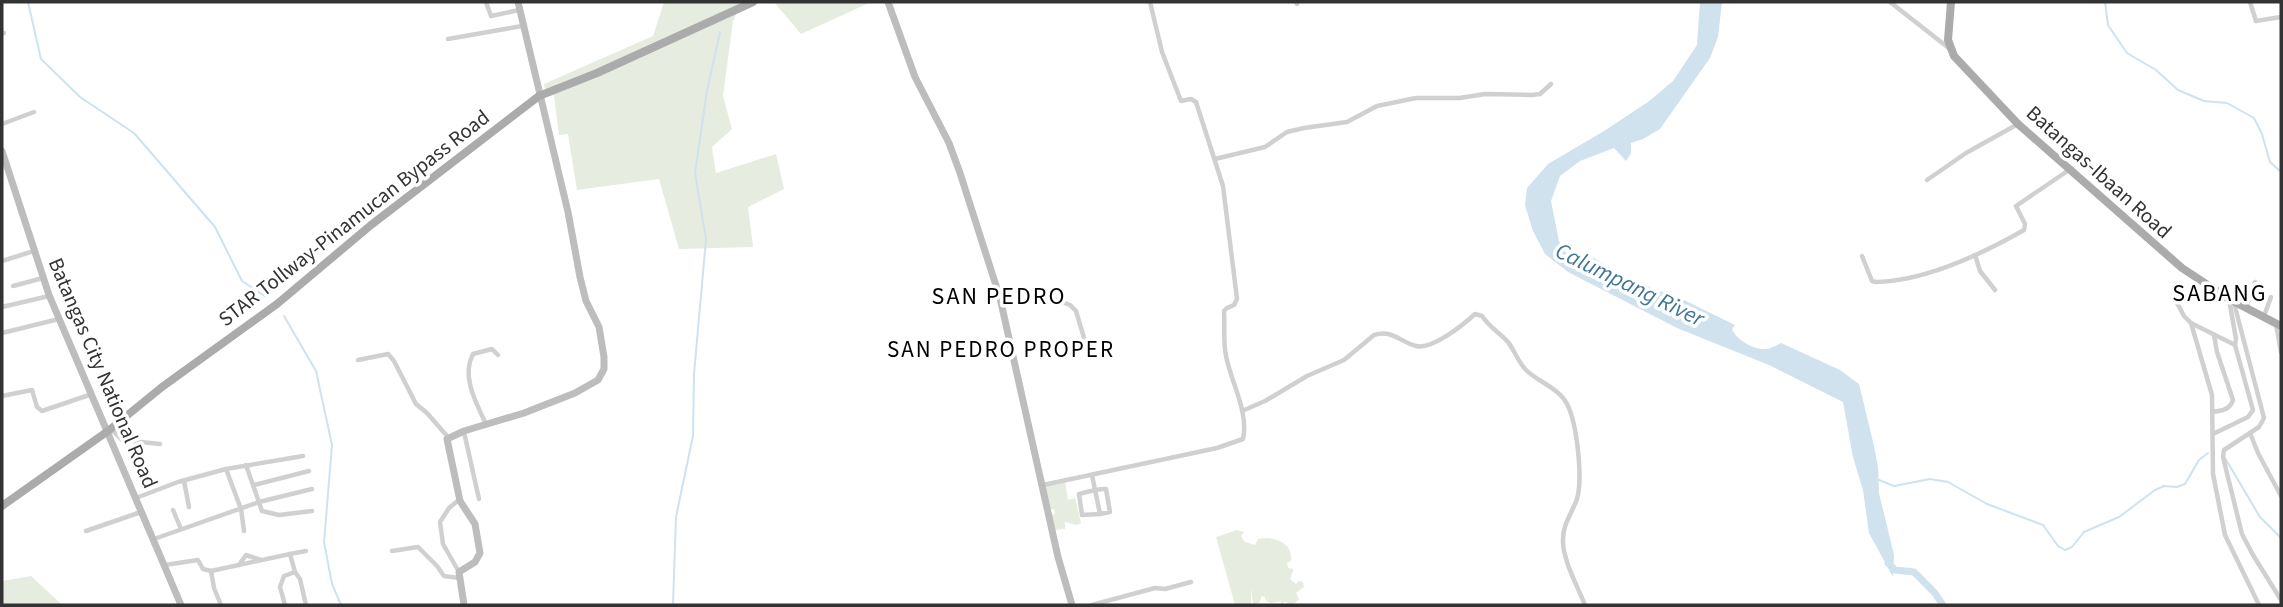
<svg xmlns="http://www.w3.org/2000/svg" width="2283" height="607" font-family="'Source Sans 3',sans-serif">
<rect width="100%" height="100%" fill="#fff"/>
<g fill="#e6ecdf">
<polygon points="664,2 742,2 733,21 723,96 732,129 712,147 716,173 776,154 784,189 748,207 753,247 679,249 659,179 577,190 568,134 559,135 554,95 546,96 544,84 653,36"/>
<polygon points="774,2 869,2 869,3 801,34"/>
<polygon points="1065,481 1068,500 1075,498 1081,523 1077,525 1065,522 1065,529 1054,530 1051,515 1055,514 1054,509 1049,510 1044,485"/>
<path d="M1237,530L1244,532L1241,536L1245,542L1255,545L1258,539C1274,536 1293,542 1291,561L1287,563L1288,568L1293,569V571L1290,579L1296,584L1299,581L1303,582L1304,587L1296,593L1299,599L1293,605H1288L1287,602H1284L1281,605V601L1271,603L1266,601L1265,597L1262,596L1259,603L1253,604L1251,588V605H1235L1216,537Z"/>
<polygon points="31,576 62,605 2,605 2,581"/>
</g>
<path fill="#cfe2ee" d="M1700,2H1722L1718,37L1710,58L1660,129L1643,139L1631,143V153L1626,161L1614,148L1580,161L1560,176L1551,201L1559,241L1566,253L1594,258L1629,279L1686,301L1735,325L1732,329C1736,339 1753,350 1765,349C1770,349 1777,345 1781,343L1840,370L1859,384L1874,446L1878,467L1879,493L1894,555L1893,577L1869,533L1863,490L1853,457L1843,402L1769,365L1677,328L1568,272L1545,254L1533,231L1525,205L1527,188L1548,164L1604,131L1648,102L1673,81L1697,45Z"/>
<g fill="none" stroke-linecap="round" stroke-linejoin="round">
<g stroke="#cfe2ee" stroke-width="2">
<polyline points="28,2 41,59 80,97 134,133 215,227 242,281 266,297"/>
<polyline points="725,2 725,3"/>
<polyline points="2105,2 2108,25 2127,53 2156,70 2178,90 2204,101 2227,103 2254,118 2262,134 2270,162 2281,172"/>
<polyline points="284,316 316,371 332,445 324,542 332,584 341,605"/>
<polyline points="2225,458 2260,517 2281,538"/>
<polyline points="1879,480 1894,486 1930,479 1948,482 1987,504 2043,525 2058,546 2065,550 2072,547 2084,532 2119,517 2155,490 2164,486 2177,487 2185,484 2199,460 2208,453"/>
<polyline points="673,605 676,517 693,436 694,374 706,239 695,173 707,91 720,32"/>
</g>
<polyline stroke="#cfe2ee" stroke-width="7" points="1888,563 1895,570 1914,572 1934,592 1943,605"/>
<g stroke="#d0d0d0" stroke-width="4.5">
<polyline points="486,2 491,16 519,10"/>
<polyline points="1296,2 1297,4"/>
<polyline points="1890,2 1950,49"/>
<polyline points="2250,2 2256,21 2281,17"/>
<polyline points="2,33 4,33"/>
<polyline points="448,39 522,26"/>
<polyline points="2,124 34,112"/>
<polyline points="1215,159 1265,147 1287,132 1304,128 1347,122 1377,106 1416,98 1460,98 1485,94 1532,95 1540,94 1551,84"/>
<polyline points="1927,180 1966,153 2018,124"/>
<polyline points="1975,255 1980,271 1995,290"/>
<path d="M1862,256L1872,281L1876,282C1925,281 1982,254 2024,230L2025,224L2016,206L2069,170"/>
<polyline points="2,261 34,251"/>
<polyline points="13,286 43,278"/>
<polyline points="1000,298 1041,294 1070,305 1076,311 1087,348"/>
<polyline points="2175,299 2184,316 2191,323 2235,345"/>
<polyline points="2234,303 2264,418 2259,427 2224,450 2223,457 2242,534 2253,555 2281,600"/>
<polyline points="2,307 49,296"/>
<polyline points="2246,308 2255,282"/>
<polyline points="2264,316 2271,297"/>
<polyline points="2191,323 2212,395 2213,474 2225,535 2259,605"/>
<polyline points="2276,324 2281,352"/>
<polyline points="2,333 59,319"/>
<polyline points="358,360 388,354 394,361 416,404 427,413 448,437"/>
<polyline points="2,396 32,390 37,407 42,411 92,394"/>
<path d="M1242,411L1265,401L1307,376L1344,360L1374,335C1392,329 1400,342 1416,346C1432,350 1463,325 1475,314L1482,316C1490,328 1500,333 1508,342C1515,351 1518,362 1526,370C1538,382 1559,388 1567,404C1577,423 1583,478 1577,499C1572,513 1563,524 1563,539C1562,559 1578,587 1585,605"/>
<path d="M2212,412C2221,411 2230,410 2233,400L2217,352L2214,335"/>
<path d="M486,424C476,403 461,376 473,354L492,349L498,355"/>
<polyline points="111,429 122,440 160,444"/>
<polyline points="464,432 479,499"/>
<polyline points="2250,433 2258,453 2281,496"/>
<polyline points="2213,434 2248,417 2253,410 2235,345 2236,339 2229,299"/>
<polyline points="246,465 262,511 279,515 312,511"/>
<polyline points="226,469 241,509 244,531"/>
<path d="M1092,475L1100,514L1082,515L1079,494C1088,492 1098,488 1106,489L1110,512L1100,514"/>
<polyline points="184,481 189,507"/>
<polyline points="254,485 309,471"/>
<path d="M1043,485L1217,448L1243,439C1249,412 1231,382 1226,356C1223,343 1225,326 1224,311L1227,308L1234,305L1237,299L1223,186L1196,102L1191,99L1181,101L1162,52L1150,2"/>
<polyline points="136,498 178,482 226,469 303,456"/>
<polyline points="173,510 181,529"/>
<polyline points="86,531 141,512"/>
<polyline points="154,539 259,502 312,489"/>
<polyline points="392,551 418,547 437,566 444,576 459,578"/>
<polyline points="290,554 306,551"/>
<polyline points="165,565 198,560 203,569 211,571 290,554 295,572 284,576 280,587 285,605"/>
<polyline points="239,565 246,555 261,560"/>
<polyline points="211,571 214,588 221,605"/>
<polyline points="295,572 300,579 306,605"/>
<polyline points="459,572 443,544 440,522 449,508 460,499"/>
<polyline points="1092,605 1155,588 1165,589 1191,582"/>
</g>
<g stroke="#bdbdbd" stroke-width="7">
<polyline points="888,2 915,77 949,143 960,173 1000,298 1058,557 1072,605"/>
<polyline points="2,151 49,295 181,605"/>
<polyline points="464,605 459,572 475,562 480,553 475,524 460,501 447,439 464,431 524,413 575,393 598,380 604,369 604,357 599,327 586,301 580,277 568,212 518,2"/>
</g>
<g stroke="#ababab" stroke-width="8">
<polyline points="1951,2 1948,40 1954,56 2018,124 2182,268 2229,299 2281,326"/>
<polyline points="2,506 108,431 162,387 277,304 371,225 539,96 597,73 753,2"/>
</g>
</g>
<g text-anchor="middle" stroke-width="7" stroke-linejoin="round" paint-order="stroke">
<g font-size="21" fill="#333" stroke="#fff">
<text transform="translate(2099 172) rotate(42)" y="7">Batangas-Ibaan Road</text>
<text transform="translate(354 218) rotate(-38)" y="7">STAR Tollway-Pinamucan Bypass Road</text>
<text transform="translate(103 373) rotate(67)" y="7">Batangas City National Road</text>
</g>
<g font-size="23" font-style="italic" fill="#3f7597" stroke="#fff">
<text transform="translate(1630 284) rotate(26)" y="8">Calumpang River</text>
</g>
<g font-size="23" letter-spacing="2" fill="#000" stroke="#fff">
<text x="1001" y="357">SAN PEDRO PROPER</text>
</g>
<g font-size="24" letter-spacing="2" fill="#000" stroke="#fff">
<text x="2220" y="301">SABANG</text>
<text x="999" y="304">SAN PEDRO</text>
</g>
</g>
<rect width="2283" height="607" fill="none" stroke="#333333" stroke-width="7"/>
</svg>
